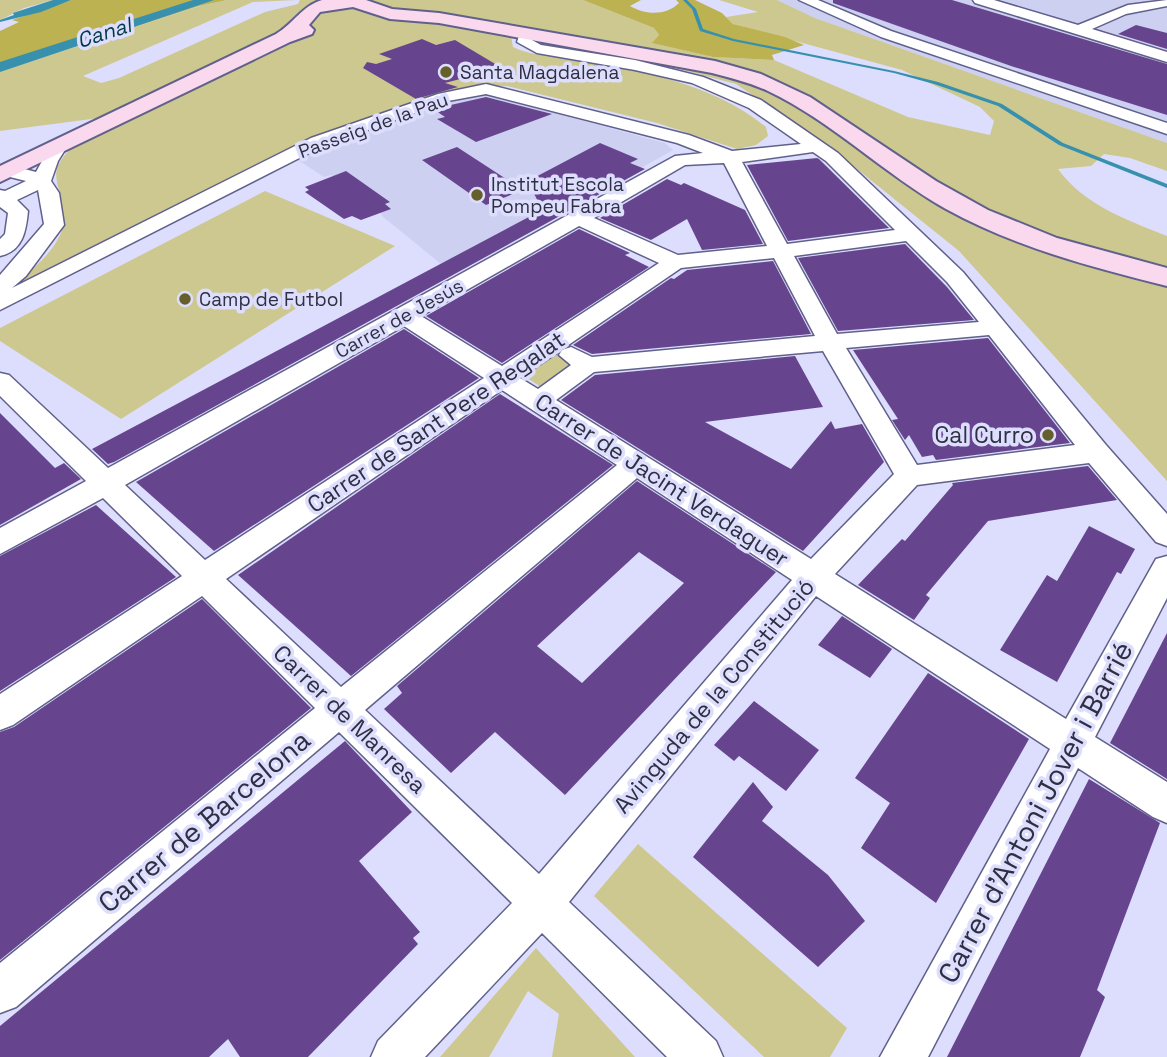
<svg xmlns="http://www.w3.org/2000/svg" width="1167" height="1057" font-family="'Space Grotesk',sans-serif">
<rect width="100%" height="100%" fill="#dddefd"/>
<g fill="#ced0f2">
<polygon points="777,0 1167,0 1167,143 815,18"/>
<polygon points="484,94 665,143 673,150 465,268 441,264 382,216 381,212 331,175 324,177 298,160 331,144 450,101"/>
</g>
<g fill="#cdc88f">
<polygon points="0,0 53,0 24,8 0,20"/>
<path d="M227,0H296L253,2L83,76L101,83L119,78L265,12L298,4L300,0H583L654,28L659,35L653,43L713,57L774,60L908,117L990,135L994,121L980,107L902,70L733,24L726,17L758,12L719,0H777L815,18L1167,143V171L1130,158L1104,154L1091,166L1058,169C1084,205 1127,220 1167,236V481L959,251L827,145L736,84L664,65L511,36L513,47C533,57 555,55 576,59C643,72 712,83 766,127L768,136L756,145L737,149L657,123L507,86L462,88L318,139L0,297C20,279 50,259 61,233C63,229 62,222 62,217C63,179 41,175 77,143L283,42L266,38L99,118L0,131V71L200,6Z"/>
<polygon points="265,191 395,246 121,419 0,341 0,328"/>
<polygon points="554,352 577,366 544,389 521,374"/>
<polygon points="638,844 847,1028 830,1057 764,1057 594,896"/>
<polygon points="536,948 635,1057 552,1057 559,1014 528,991 489,1057 440,1057"/>
</g>
<g fill="#bcb252">
<polygon points="71,0 227,0 199,6 0,71 0,31 19,22 12,20"/>
<path d="M583,0H641L630,6C645,15 666,16 679,3L676,0H695L722,13L733,24L785,37L804,45L772,55L774,60L713,57L652,43L659,35L654,28Z"/>
</g>
<polygon fill="#3690ae" points="53,0 71,0 41,12 0,22 0,20 14,15 13,13"/>
<g fill="none" stroke-linecap="round" stroke-linejoin="round">
<polygon fill="#3690ae" fill-rule="evenodd" points="683,0 687,0 696,9 703,29 734,39 894,71 938,82 1002,104 1063,143 1167,184 1167,188 1059,145 998,106 934,84 894,73 733,41 700,31 692,9"/>
<polygon fill="#3690ae" fill-rule="evenodd" points="193,0 214,0 0,72 0,62"/>
</g>
<g fill="#67458e" fill-rule="evenodd">
<polygon points="833,0 952,0 1167,64 1167,115 1011,66 833,3"/>
<polygon points="1136,25 1167,33 1167,49 1118,34"/>
<polygon points="422,39 436,45 455,40 502,68 445,83 458,87 416,99 363,68 367,62 376,64 392,59 379,54"/>
<polygon points="486,97 552,114 476,142 437,119 445,117 433,109"/>
<polygon points="600,143 638,159 630,163 645,169 114,462 108,464 92,449 542,210 528,181"/>
<polygon points="457,147 523,190 486,205 422,160"/>
<polygon points="817,158 819,159 889,228 788,241 747,165"/>
<polygon points="346,171 390,202 385,204 391,209 361,220 352,216 344,219 305,192 309,190 305,187"/>
<polygon points="667,179 681,185 684,183 745,210 763,244 702,250 687,219 651,240 600,218"/>
<polygon points="579,229 630,253 625,255 649,267 502,363 426,316"/>
<polygon points="905,244 947,287 974,320 838,331 798,258"/>
<polygon points="773,261 811,334 592,354 573,345 671,278 674,279 687,270"/>
<polygon points="404,329 479,378 214,551 136,482"/>
<polygon points="988,338 1070,443 936,460 933,455 922,457 909,435 905,440 892,420 898,419 853,350"/>
<polygon points="795,356 823,407 705,422 791,469 831,421 835,429 862,424 884,462 803,551 561,400 595,375"/>
<polygon points="500,394 613,465 351,676 238,575"/>
<polygon points="0,413 55,468 64,463 81,479 0,525"/>
<polygon points="1088,466 1117,500 988,521 926,595 930,598 914,620 858,585 902,539 905,541 953,485 952,483"/>
<path d="M637,481L776,572L565,795L495,732L451,773L384,709L402,693L397,686ZM639,552L684,583L582,683L537,646Z"/>
<polygon points="96,505 176,577 0,691 0,556"/>
<polygon points="1089,526 1135,549 1121,574 1117,572 1057,682 1000,650 1047,575 1057,581"/>
<polygon points="202,599 311,708 0,960 0,732 14,727"/>
<polygon points="842,616 892,649 870,678 818,645"/>
<polygon points="1167,633 1167,779 1110,743"/>
<polygon points="928,673 1029,739 936,903 861,848 890,803 855,778"/>
<polygon points="754,701 819,750 786,791 739,756 734,761 714,745"/>
<polygon points="345,741 412,812 359,861 420,932 413,938 418,944 308,1057 240,1057 228,1039 209,1057 0,1057 0,1026"/>
<polygon points="1089,779 1160,823 1097,990 1105,997 1080,1057 947,1057"/>
<polygon points="753,782 773,807 762,821 828,875 865,921 818,967 693,857"/>
</g>
<g fill="none" stroke-linecap="round" stroke-linejoin="round">
<defs>
<g id="street">
<polygon points="799,0 818,0 891,31 1167,123 1167,134 881,37"/>
<polygon points="973,0 994,0 1078,25 1128,5 1167,0 1167,6 1126,14 1092,29 1167,52 1167,62 975,3"/>
<path d="M526,29L533,33L532,40L541,45L635,60L703,77L761,100L838,153L963,272L1106,445L1167,514V546L1156,542L1089,463L917,485L835,574L1066,719L1156,559L1167,556V598L1095,737L1167,782V823L1153,817L1078,768L928,1057H880L1050,749L816,596L569,902L716,1041L723,1057H667L542,933L425,1057H371L378,1041L512,903L339,732L16,1007L0,1013V963L315,708L202,596L13,725L0,730V694L182,576L103,498L0,554V528L86,481L0,396V373L9,375L108,468L675,156L703,153L677,143L486,94L448,101L323,146L0,310V275L44,224L38,190L17,200L28,211C26,231 23,251 0,256V239L5,234L8,213L0,207V190L5,191L26,181L2,175L0,170L9,165L36,172L53,141H65L68,145L58,161L51,181L59,193L64,225L26,276L12,288L311,138L438,94L486,84L689,135L732,151L801,144L749,108L692,83L635,70L537,53L517,42L521,30ZM813,152L826,161L895,230L787,244L742,162ZM724,163L767,246L678,255L594,218L685,165ZM579,226L659,263L502,366L421,316ZM906,241L947,282L979,322L837,334L794,256ZM774,258L815,336L592,357L571,347L562,350L559,355L571,365L538,389L520,378L681,268ZM404,326L484,378L205,560L125,485ZM989,335L1075,445L917,465L846,348ZM823,351L894,474L811,559L556,400L594,372ZM502,390L617,465L341,687L226,579ZM637,478L792,580L539,874L365,710Z"/>
</g>
<path id="secondary" d="M322,0H366L392,9L439,13L715,61L761,74L810,97L936,181L988,210L1057,238L1167,268V286C1091,267 1015,247 946,209C884,174 833,122 768,91C751,83 731,78 712,73L439,23L390,19L353,7L320,12L309,25L314,30L312,34L290,42L0,182V166L276,34C294,23 302,6 322,0Z"/>
</defs>
<use href="#street" stroke="#60608c" stroke-width="3"/>
<use href="#secondary" stroke="#60608c" stroke-width="4"/>
<use href="#street" fill="#fff" fill-rule="evenodd"/>
<use href="#secondary" fill="#fad8ed" fill-rule="evenodd"/>
</g>
<g fill="#645f2b" stroke="#dddefd" stroke-width="2.5">
<circle cx="446" cy="72" r="7"/>
<circle cx="477" cy="195" r="7"/>
<circle cx="185" cy="299" r="7"/>
<circle cx="1048" cy="435" r="7"/>
</g>
<g text-anchor="middle" stroke-width="7" stroke-linejoin="round" paint-order="stroke">
<g font-size="19" fill="#2f2f42" stroke="#dddefd" text-anchor="start">
<text x="460" y="79">Santa Magdalena</text>
<text x="491" y="191">Institut Escola<tspan x="491" dy="22">Pompeu Fabra</tspan></text>
<text x="199" y="306">Camp de Futbol</text>
</g>
<g font-size="19" fill="#2f2f42" stroke="#dddefd">
<text transform="translate(373 125) rotate(-20)" y="7">Passeig de la Pau</text>
<text transform="translate(399 318) rotate(-29)" y="7">Carrer de Jesús</text>
</g>
<g font-size="21" font-style="italic" fill="#013949" stroke="#dddefd">
<text transform="translate(104 33) rotate(-18)" y="7">Canal</text>
</g>
<g font-size="23" fill="#2f2f42" stroke="#dddefd">
<text transform="translate(436 422) rotate(-34)" y="8">Carrer de Sant Pere Regalat</text>
<text transform="translate(662 480) rotate(33)" y="8">Carrer de Jacint Verdaguer</text>
<text transform="translate(714 696) rotate(-50)" y="8">Avinguda de la Constitució</text>
<text transform="translate(350 719) rotate(44)" y="8">Carrer de Manresa</text>
</g>
<g font-size="23" fill="#2f2f42" stroke="#dddefd" text-anchor="end">
<text x="1034" y="443">Cal Curro</text>
</g>
<g font-size="28" fill="#2f2f42" stroke="#dddefd">
<text transform="translate(1035 812) rotate(-62)" y="10">Carrer d'Antoni Jover i Barrié</text>
<text transform="translate(204 821) rotate(-40)" y="10">Carrer de Barcelona</text>
</g>
</g>
</svg>
